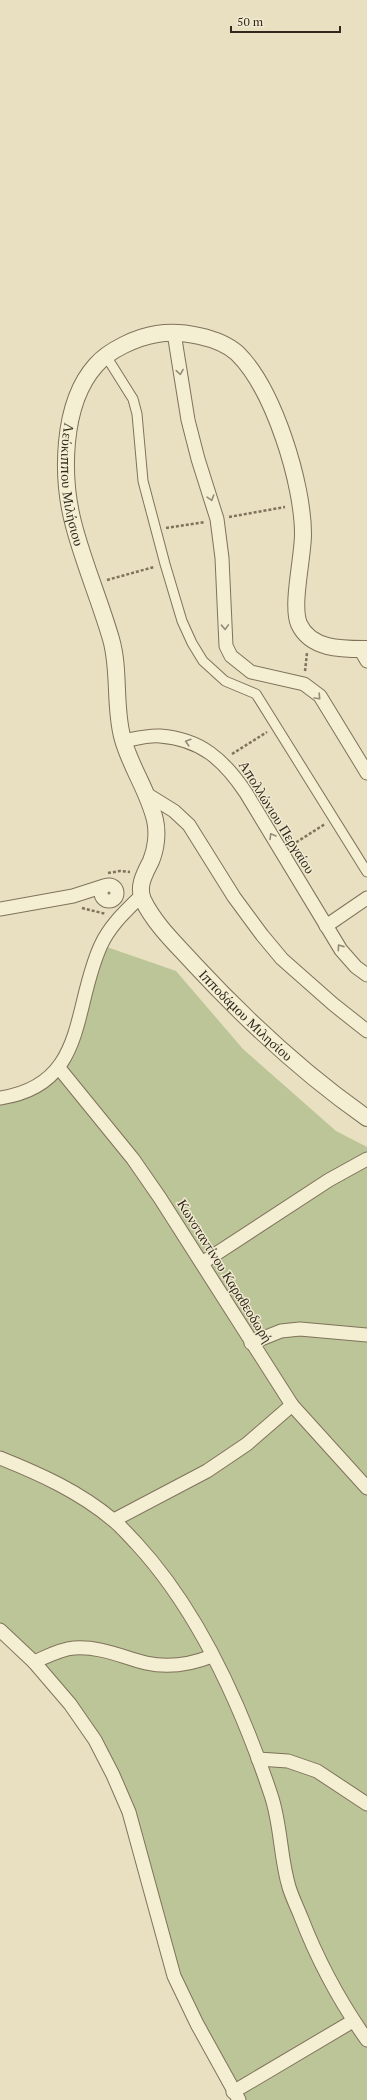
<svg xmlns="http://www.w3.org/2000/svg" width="367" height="2100" font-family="'PT Serif',serif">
<rect width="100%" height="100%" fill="#e8e0c1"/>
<polygon fill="#bbc597" points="101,945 176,971 243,1049 336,1131 367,1147 367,2100 239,2100 197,2024 146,1871 95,1740 0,1630 0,1098 59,1068"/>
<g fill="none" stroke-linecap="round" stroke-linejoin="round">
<defs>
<polyline id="pedestrian" points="106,356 133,399 137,414 143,481 165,564 182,621 192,643 203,661 225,681 256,694 367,872"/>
<g id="minor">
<polyline points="174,333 188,420 198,459 217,519 222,558 226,646 231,656 251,672 304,684 320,696 367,773"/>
<polyline points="360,649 367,661"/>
<path d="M123,741C134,739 148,735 160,736C201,739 224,760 246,793L341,950L356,967L367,975"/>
<polyline points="145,793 174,811 189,825 234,897 262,935 282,959 333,1004 367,1031"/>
<circle cx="109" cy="893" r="8"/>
<polyline points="0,909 73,896 104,886"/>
<polyline points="326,926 367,898"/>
<polyline points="59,1068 133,1159 160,1198 292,1405 367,1488"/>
<path d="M0,1098C88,1085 72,1007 101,945C110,925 126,911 141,896"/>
<polyline points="202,1263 329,1180 367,1159"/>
<polyline points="251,1343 281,1331 300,1329 367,1335"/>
<path d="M0,1458C40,1474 80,1492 113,1520C121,1526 128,1535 136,1543C199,1611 242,1708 271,1795C281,1824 280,1857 289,1887C292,1897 297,1907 301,1917C318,1961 340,2002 367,2040"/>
<polyline points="114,1520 207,1471 247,1444 292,1405"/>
<polyline points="0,1630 34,1662 70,1704 95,1740 113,1775 129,1812 174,1976 197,2024 239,2100"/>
<path d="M34,1662C46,1657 60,1649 74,1648C100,1646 122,1657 146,1663C168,1668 192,1664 212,1656"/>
<polyline points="258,1759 288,1761 317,1771 367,1804"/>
<polyline points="233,2092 353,2021"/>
</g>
<g id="tertiary">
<path id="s1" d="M367,649C343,649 311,650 299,624C291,605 303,558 303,534C303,484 274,389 237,353C219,337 181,330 157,334C137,337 109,350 96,365C61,404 61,478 74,526C84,564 100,601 111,639C120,670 114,704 122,736C129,765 148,790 155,820C158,833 156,849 151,861C145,873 137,886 143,900C155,925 177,945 195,965C248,1022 304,1074 367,1118"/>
</g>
</defs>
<use href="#pedestrian" stroke="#80725b" stroke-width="11"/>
<use href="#minor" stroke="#80725b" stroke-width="15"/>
<use href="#tertiary" stroke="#80725b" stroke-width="18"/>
<g stroke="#80725b" stroke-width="2.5" stroke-dasharray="3 2" stroke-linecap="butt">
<polyline points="229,517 285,507"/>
<polyline points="166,528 205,522"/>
<polyline points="107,580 154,567"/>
<polyline points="305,671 307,653"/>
<polyline points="232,754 267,732"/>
<polyline points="292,845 325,824"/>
<polyline points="108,873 120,871 130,872"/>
<polyline points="82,908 106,914"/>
</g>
<use href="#pedestrian" stroke="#f4eed3" stroke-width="9"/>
<use href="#minor" stroke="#f4eed3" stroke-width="13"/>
<use href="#tertiary" stroke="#f4eed3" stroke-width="16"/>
</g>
<defs><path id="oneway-chevron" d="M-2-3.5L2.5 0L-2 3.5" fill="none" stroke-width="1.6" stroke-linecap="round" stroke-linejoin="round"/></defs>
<g stroke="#928c78">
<use href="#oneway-chevron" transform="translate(180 372) rotate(81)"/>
<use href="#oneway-chevron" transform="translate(211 498) rotate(73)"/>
<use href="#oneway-chevron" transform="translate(225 627) rotate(88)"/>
<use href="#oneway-chevron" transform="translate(318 697) rotate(47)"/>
<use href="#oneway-chevron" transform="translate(188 742) rotate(-163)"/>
<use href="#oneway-chevron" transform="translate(272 836) rotate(-121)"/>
<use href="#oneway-chevron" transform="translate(340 947) rotate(-125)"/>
</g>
<g text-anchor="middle" stroke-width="3" stroke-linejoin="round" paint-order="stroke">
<g font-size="14" fill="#31291d" stroke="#f1ead0">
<text dy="5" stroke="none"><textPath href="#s1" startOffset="644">Λεύκιππου Μιλήσιου</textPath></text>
<text transform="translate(277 817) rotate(58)" y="5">Απολλώνιου Περγαίου</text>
<text dy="5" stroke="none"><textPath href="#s1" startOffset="1231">Ιπποδάμου Μιλησίου</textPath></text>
<text transform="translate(225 1271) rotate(58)" y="5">Κωνσταντίνου Καραθεοδωρή</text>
</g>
</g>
<path d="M231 26v6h109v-6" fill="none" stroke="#31291d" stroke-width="2"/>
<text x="237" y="26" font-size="12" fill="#31291d" stroke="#f1ead0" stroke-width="3" paint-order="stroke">50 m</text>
</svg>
